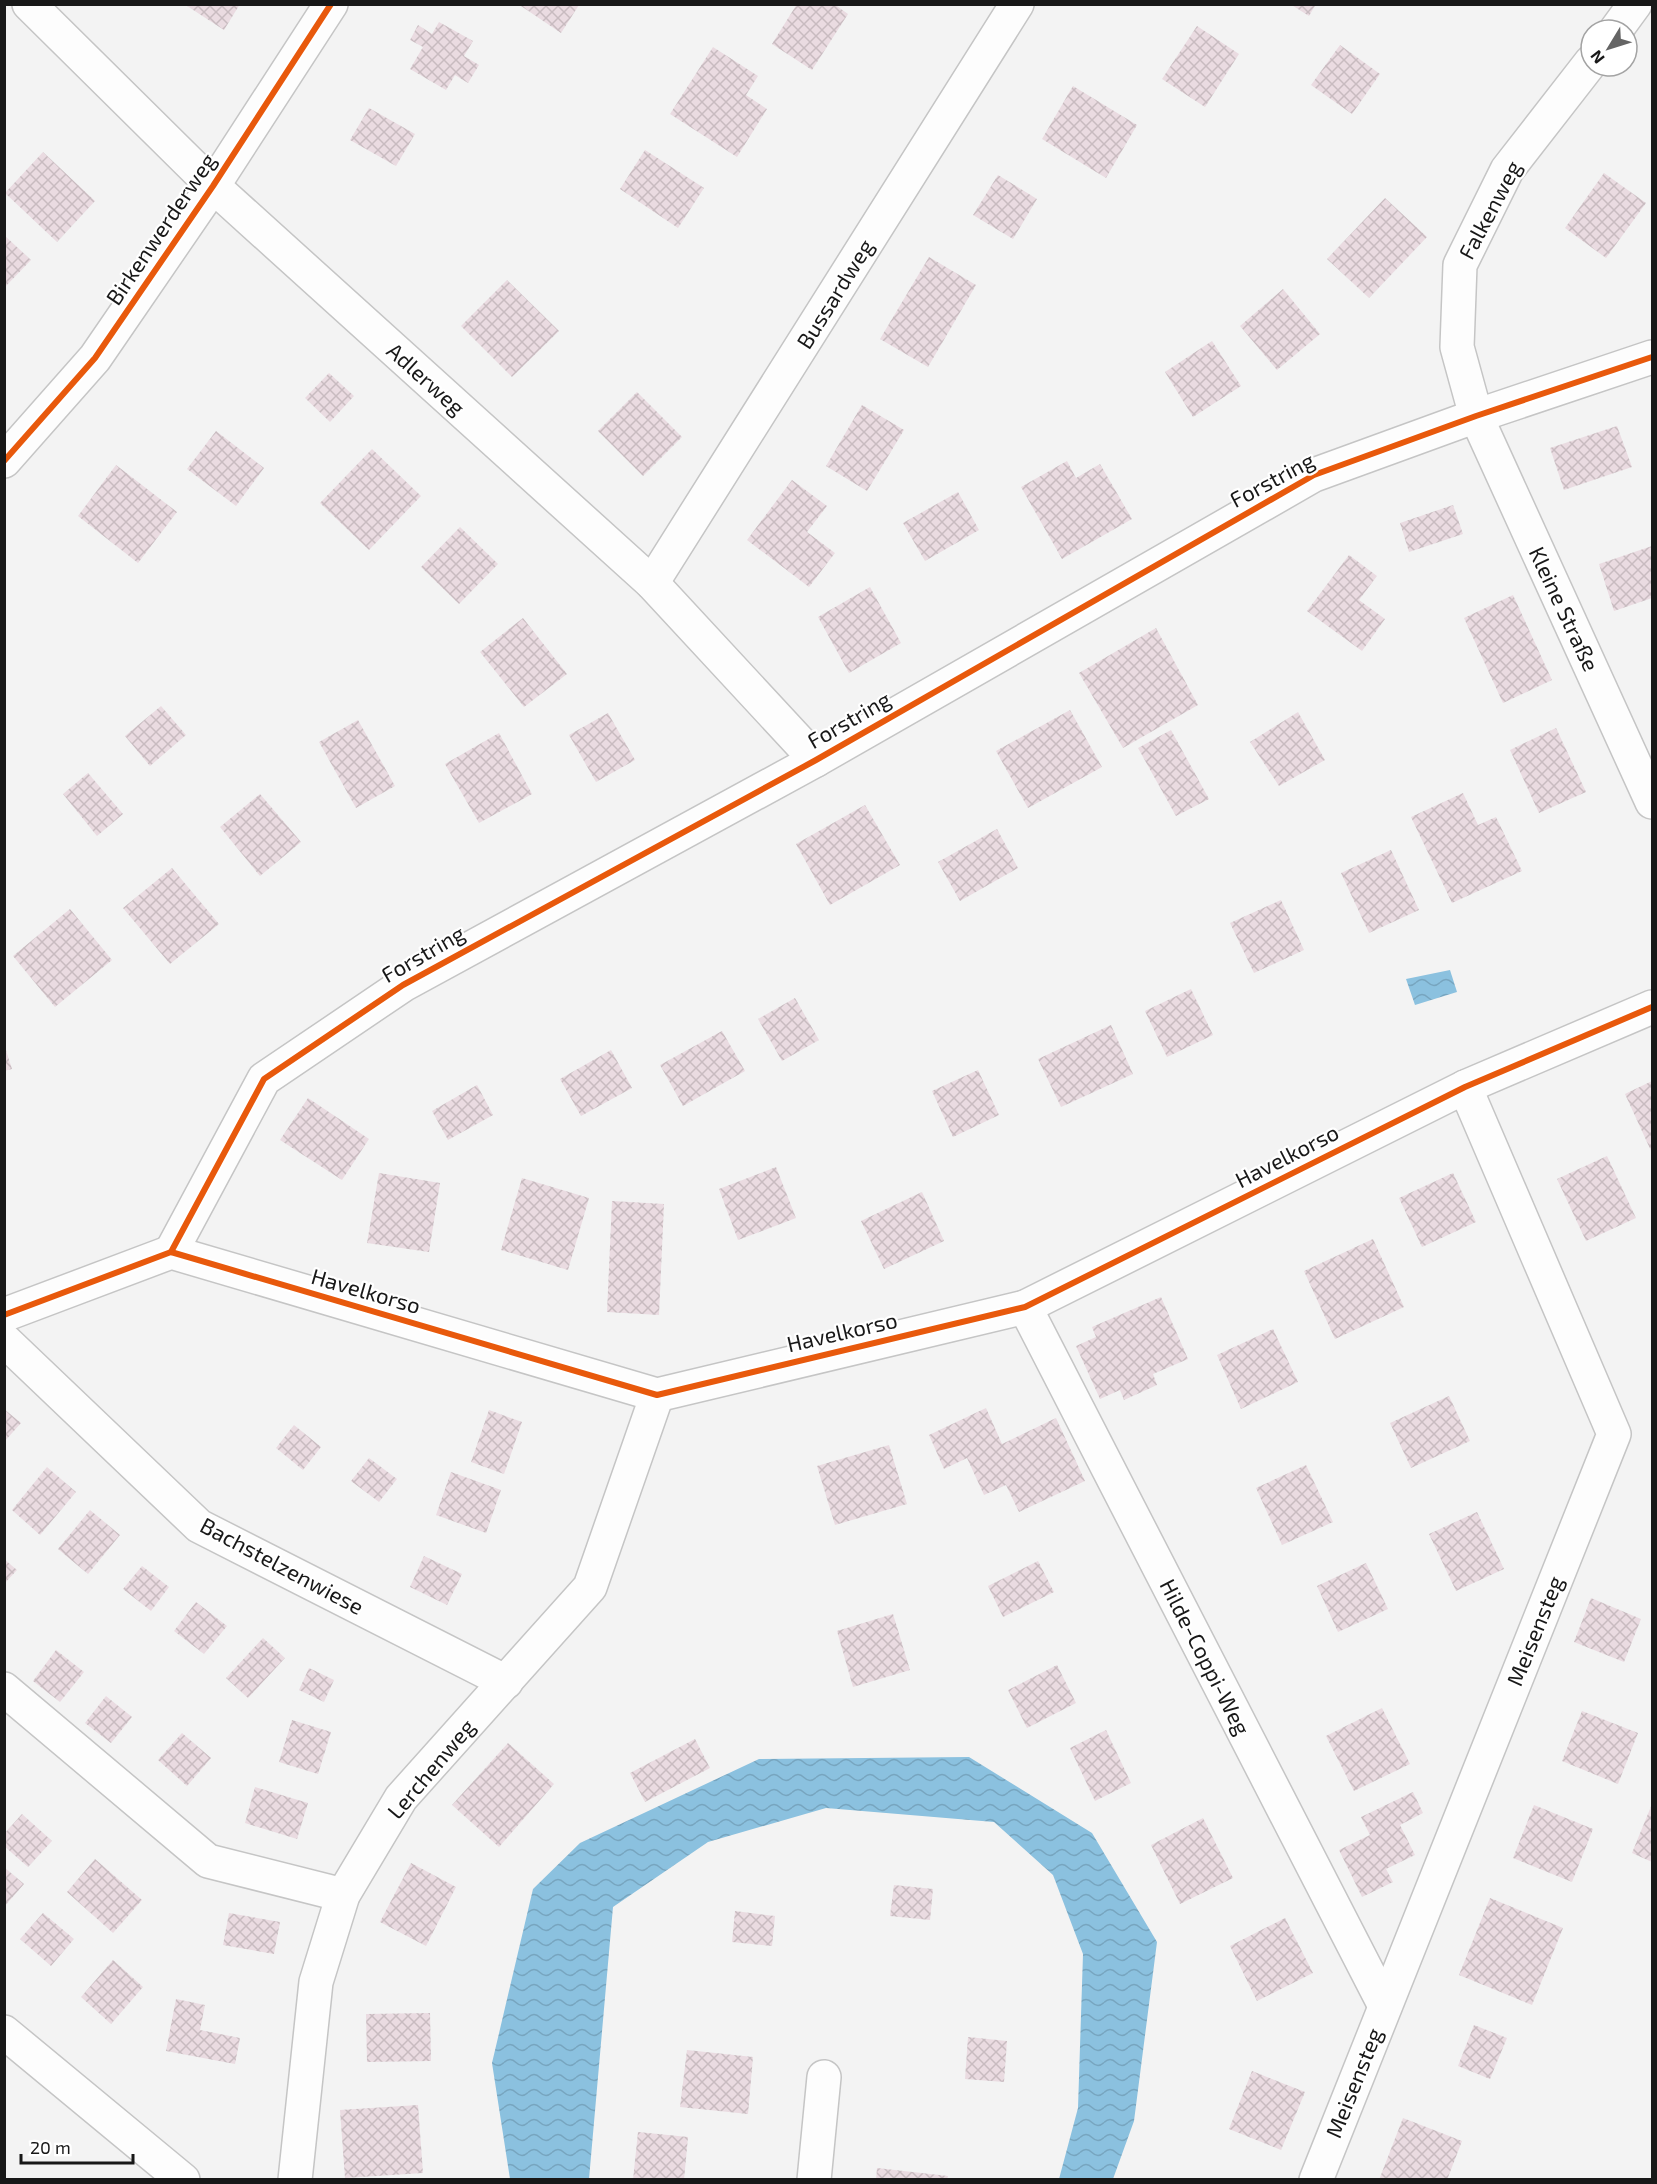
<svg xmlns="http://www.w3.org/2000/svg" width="1657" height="2184" font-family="'Exo 2',sans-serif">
<defs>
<pattern id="water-waves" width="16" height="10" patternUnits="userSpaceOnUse" patternTransform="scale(1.5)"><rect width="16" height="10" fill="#8bc1df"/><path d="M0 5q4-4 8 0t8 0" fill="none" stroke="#77a5bf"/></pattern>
<pattern id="building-cross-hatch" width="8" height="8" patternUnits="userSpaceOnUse" patternTransform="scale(1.5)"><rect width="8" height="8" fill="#eadbe1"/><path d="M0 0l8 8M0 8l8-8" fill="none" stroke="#c8bbc0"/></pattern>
</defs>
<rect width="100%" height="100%" fill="#f3f3f3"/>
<g fill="url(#water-waves)">
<polygon points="1450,970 1457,992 1415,1005 1406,979"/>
<polygon points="969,1757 1092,1833 1157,1942 1134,2121 1113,2179 1059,2179 1078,2108 1083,1954 1053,1875 994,1822 826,1808 708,1842 613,1907 589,2179 510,2179 492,2063 533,1889 580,1843 759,1759"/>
</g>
<g fill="url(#building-cross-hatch)">
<polygon points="184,4 240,4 224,30"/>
<polygon points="518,4 578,4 579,5 561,33"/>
<polygon points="797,4 834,4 848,14 812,70 772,44"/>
<polygon points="1290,4 1316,4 1309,16"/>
<polygon points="439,22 473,41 464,56 479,65 468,83 455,75 446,90 410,69 423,47 410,40 418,25 432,34"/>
<polygon points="1197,26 1239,54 1205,107 1162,79"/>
<polygon points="1340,45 1380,74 1352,114 1311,85"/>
<polygon points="713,47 758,76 746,95 767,109 737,157 670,114"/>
<polygon points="1073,86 1137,125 1106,178 1042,139"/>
<polygon points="369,108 415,134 396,166 350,140"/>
<polygon points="645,150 704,188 678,228 620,189"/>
<polygon points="43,152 95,201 57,242 5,193"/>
<polygon points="1604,173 1646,203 1606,258 1565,228"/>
<polygon points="998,175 1037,199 1013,239 973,215"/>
<polygon points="1385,198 1427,237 1369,298 1327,259"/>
<polygon points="4,235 31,260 4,288"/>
<polygon points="929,257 976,285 928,367 880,339"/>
<polygon points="507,280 559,331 512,377 461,326"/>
<polygon points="1283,289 1320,334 1277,370 1240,326"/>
<polygon points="1212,341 1241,386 1193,417 1165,372"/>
<polygon points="329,373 354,396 330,422 305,398"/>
<polygon points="637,392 682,437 643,476 598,431"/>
<polygon points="862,405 904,430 867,491 826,466"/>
<polygon points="1617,426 1632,467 1564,490 1550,448"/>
<polygon points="216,431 264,468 236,506 187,469"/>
<polygon points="372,449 421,496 369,550 320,503"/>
<polygon points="1067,461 1076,478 1100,464 1132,519 1062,559 1021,487"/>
<polygon points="116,465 177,512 138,563 78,516"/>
<polygon points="792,480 827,506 807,532 835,553 809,587 747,540"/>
<polygon points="958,492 979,530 925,561 903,523"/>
<polygon points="1453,505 1463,534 1409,552 1400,523"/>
<polygon points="460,527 498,564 459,604 421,567"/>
<polygon points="1652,546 1652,598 1614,611 1599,564"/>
<polygon points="1349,555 1377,576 1359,600 1385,619 1362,651 1307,611"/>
<polygon points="870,587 901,643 849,673 818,617"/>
<polygon points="1513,595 1552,680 1503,703 1464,618"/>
<polygon points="523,618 567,674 524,707 480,652"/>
<polygon points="1156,628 1198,705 1123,748 1079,673"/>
<polygon points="161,706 186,735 150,766 125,736"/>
<polygon points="1070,710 1102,767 1028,808 996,751"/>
<polygon points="1298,712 1325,760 1279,786 1250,742"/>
<polygon points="608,713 635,760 596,782 569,735"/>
<polygon points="358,720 395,786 356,808 319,742"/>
<polygon points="1556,728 1586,792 1539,813 1510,750"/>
<polygon points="1171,730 1209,799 1176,816 1138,748"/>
<polygon points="499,733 532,794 479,823 445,764"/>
<polygon points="88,773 123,814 97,836 63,794"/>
<polygon points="1463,793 1478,825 1496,817 1522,871 1452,903 1411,817"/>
<polygon points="260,794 301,842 260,876 220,827"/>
<polygon points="865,805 900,865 830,905 796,844"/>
<polygon points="997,829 1018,868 960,901 938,862"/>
<polygon points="1391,850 1419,910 1369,933 1341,873"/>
<polygon points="172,868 219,924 170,964 123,908"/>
<polygon points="1281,900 1304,950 1254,973 1230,923"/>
<polygon points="70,909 112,960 55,1007 13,956"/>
<polygon points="1191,989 1213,1035 1167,1057 1145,1011"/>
<polygon points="795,998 819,1040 782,1061 758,1019"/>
<polygon points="1111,1025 1133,1074 1061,1107 1038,1059"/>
<polygon points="722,1031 745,1071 683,1106 660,1065"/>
<polygon points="4,1044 12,1069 4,1071"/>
<polygon points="611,1050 632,1088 581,1116 560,1079"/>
<polygon points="978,1070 999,1115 953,1137 932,1091"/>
<polygon points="1652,1081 1652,1153 1625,1094"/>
<polygon points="477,1085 493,1115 448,1140 432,1111"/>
<polygon points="308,1098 369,1139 342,1180 280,1140"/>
<polygon points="1607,1156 1636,1218 1586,1241 1557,1179"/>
<polygon points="776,1167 796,1218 738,1240 719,1189"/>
<polygon points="379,1173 440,1183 429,1252 367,1243"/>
<polygon points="1453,1173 1476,1222 1422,1247 1399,1198"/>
<polygon points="522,1178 589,1198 568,1270 501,1250"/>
<polygon points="922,1192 944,1241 884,1269 861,1221"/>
<polygon points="612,1201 664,1204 659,1315 607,1312"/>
<polygon points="1373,1239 1404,1307 1335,1339 1304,1271"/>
<polygon points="1161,1297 1188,1359 1153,1374 1157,1385 1124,1400 1120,1390 1100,1399 1076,1346 1096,1337 1092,1327"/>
<polygon points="1273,1329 1298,1382 1241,1409 1217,1355"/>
<polygon points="1449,1396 1470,1441 1411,1468 1390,1423"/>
<polygon points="986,1408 1002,1444 1056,1418 1085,1481 1019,1512 1006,1485 984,1495 967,1458 944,1469 929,1435"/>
<polygon points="4,1409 21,1423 4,1442"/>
<polygon points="489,1410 522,1422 504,1474 471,1462"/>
<polygon points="294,1425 321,1447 303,1470 276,1448"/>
<polygon points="889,1445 907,1504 835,1525 817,1466"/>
<polygon points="369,1458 397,1479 379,1502 351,1481"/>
<polygon points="1306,1465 1333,1522 1282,1545 1256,1488"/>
<polygon points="47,1467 76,1492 40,1535 12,1510"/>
<polygon points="451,1472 501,1490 486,1533 436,1515"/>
<polygon points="90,1510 120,1535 88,1574 58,1549"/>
<polygon points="1477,1512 1504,1569 1456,1591 1429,1534"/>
<polygon points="424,1556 462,1574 447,1605 410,1587"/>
<polygon points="4,1559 17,1570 4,1584"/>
<polygon points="1038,1561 1054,1592 1003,1617 988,1586"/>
<polygon points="1366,1563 1388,1609 1338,1632 1317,1586"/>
<polygon points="142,1566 169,1587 151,1611 123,1589"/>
<polygon points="1591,1598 1641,1619 1624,1662 1574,1642"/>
<polygon points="196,1602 227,1626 204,1654 174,1631"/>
<polygon points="893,1614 910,1670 853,1687 837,1631"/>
<polygon points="263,1638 285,1658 248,1698 226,1678"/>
<polygon points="56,1650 84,1672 60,1702 33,1681"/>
<polygon points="1057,1665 1076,1703 1027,1728 1008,1690"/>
<polygon points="309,1668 334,1680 324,1702 299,1690"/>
<polygon points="106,1696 132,1717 111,1743 85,1723"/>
<polygon points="1382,1708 1410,1764 1354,1791 1326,1736"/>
<polygon points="1582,1711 1638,1733 1618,1784 1562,1761"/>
<polygon points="292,1720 331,1732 318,1774 279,1762"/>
<polygon points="1106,1730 1131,1783 1095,1801 1070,1748"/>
<polygon points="182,1733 211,1758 187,1786 158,1760"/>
<polygon points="695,1739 710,1768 645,1802 630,1773"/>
<polygon points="508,1743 554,1784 499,1847 452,1805"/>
<polygon points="255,1787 308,1803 297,1839 245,1823"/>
<polygon points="1413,1792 1423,1813 1400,1825 1415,1855 1386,1869 1393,1882 1362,1897 1339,1850 1370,1835 1361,1817"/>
<polygon points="1652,1804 1652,1862 1632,1853"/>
<polygon points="1534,1805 1593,1829 1572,1882 1513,1858"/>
<polygon points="22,1814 52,1841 28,1867 4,1846 4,1834"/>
<polygon points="1203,1818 1233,1878 1180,1904 1151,1845"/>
<polygon points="95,1859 142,1900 113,1933 67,1892"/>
<polygon points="411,1863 456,1887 426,1946 380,1922"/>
<polygon points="4,1867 24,1884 4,1907"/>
<polygon points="894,1885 933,1889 930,1920 890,1916"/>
<polygon points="1490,1898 1563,1928 1532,2005 1459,1975"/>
<polygon points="735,1911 775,1916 772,1946 732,1942"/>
<polygon points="43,1913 74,1939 51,1966 20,1939"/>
<polygon points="229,1913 280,1922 274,1954 223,1945"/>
<polygon points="1285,1918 1313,1973 1257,2001 1230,1946"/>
<polygon points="113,1960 143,1987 111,2024 81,1997"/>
<polygon points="176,1999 205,2005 200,2030 240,2038 235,2064 166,2051"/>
<polygon points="430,2013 431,2061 367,2062 366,2014"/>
<polygon points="1474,2025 1507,2038 1490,2079 1458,2066"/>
<polygon points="968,2037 1007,2041 1004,2082 965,2079"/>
<polygon points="687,2050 753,2057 748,2114 680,2107"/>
<polygon points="1252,2071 1305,2092 1281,2150 1229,2129"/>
<polygon points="418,2105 423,2173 345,2178 340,2110"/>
<polygon points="1403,2118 1462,2141 1447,2180 1379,2180"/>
<polygon points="638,2132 688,2137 684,2180 633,2180"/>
<polygon points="877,2168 948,2176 947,2180 876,2180"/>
</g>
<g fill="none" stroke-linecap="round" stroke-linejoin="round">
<defs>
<g id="minor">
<polyline points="29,4 213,186 652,583 816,760"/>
<polyline points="1616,30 1635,4"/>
<polyline points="1591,62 1507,170 1460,265 1457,347 1476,416 1652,802"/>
<polyline points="4,461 95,358 213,186 331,4"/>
<polyline points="652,583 1017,4"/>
<polyline points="171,1252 264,1079 403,985 816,760 1314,475 1476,416 1652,357"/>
<polyline points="1025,1307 1385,2006"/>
<polyline points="4,1315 171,1252 657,1395 1025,1307 1465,1087 1652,1007"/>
<polyline points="4,1340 199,1526 506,1682"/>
<polyline points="4,1689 208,1861 343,1895"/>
<polyline points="4,2032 183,2180"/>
<polyline points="295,2180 316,1982 343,1895 401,1798 590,1587 657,1395"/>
<polyline points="814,2180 824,2077"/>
<polyline points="1316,2180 1614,1434 1465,1087"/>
</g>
</defs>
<use href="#minor" stroke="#c5c5c5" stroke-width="36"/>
<use href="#minor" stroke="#fdfdfd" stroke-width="33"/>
<defs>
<g id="cycleway">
<polyline points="4,461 95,358 213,186 331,4"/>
<polyline points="171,1252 264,1079 403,985 816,760 1314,475 1476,416 1652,357"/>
<polyline points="4,1315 171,1252 657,1395 1025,1307 1465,1087 1652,1007"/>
</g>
</defs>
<use href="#cycleway" stroke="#fff" stroke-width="10"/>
<use href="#cycleway" stroke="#e8590c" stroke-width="6"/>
</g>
<g text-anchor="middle" stroke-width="4.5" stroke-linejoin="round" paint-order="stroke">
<g font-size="22" fill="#181818" stroke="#fff">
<text transform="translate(1490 210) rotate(-62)" y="8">Falkenweg</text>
<text transform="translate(161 229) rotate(-56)" y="8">Birkenwerderweg</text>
<text transform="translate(835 294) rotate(-58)" y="8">Bussardweg</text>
<text transform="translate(426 379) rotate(42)" y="8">Adlerweg</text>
<text transform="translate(1272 480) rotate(-28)" y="8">Forstring</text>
<text transform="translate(1564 609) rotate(65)" y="8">Kleine Straße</text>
<text transform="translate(849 720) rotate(-30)" y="8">Forstring</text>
<text transform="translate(423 954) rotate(-30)" y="8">Forstring</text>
<text transform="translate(1287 1156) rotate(-27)" y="8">Havelkorso</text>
<text transform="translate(366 1291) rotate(16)" y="8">Havelkorso</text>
<text transform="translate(842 1332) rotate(-13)" y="8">Havelkorso</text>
<text transform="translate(282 1566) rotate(28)" y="8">Bachstelzenwiese</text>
<text transform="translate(1535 1631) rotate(-68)" y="8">Meisensteg</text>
<text transform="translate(1205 1657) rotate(63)" y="8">Hilde-Coppi-Weg</text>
<text transform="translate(431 1769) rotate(-50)" y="8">Lerchenweg</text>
<text transform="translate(1354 2083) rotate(-68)" y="8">Meisensteg</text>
</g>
</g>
<rect width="1657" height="2184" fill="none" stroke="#181818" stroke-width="12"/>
<g transform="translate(1609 48) rotate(232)"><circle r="28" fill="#ffffff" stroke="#a3a3a3" stroke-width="1.5"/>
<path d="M0-4.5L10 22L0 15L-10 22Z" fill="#656565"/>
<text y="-9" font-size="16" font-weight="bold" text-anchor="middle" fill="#181818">N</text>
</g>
<path d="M21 2154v9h112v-9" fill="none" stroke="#181818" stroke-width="3"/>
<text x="30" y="2154" font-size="18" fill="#181818" stroke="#ffffff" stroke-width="4.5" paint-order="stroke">20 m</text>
</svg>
